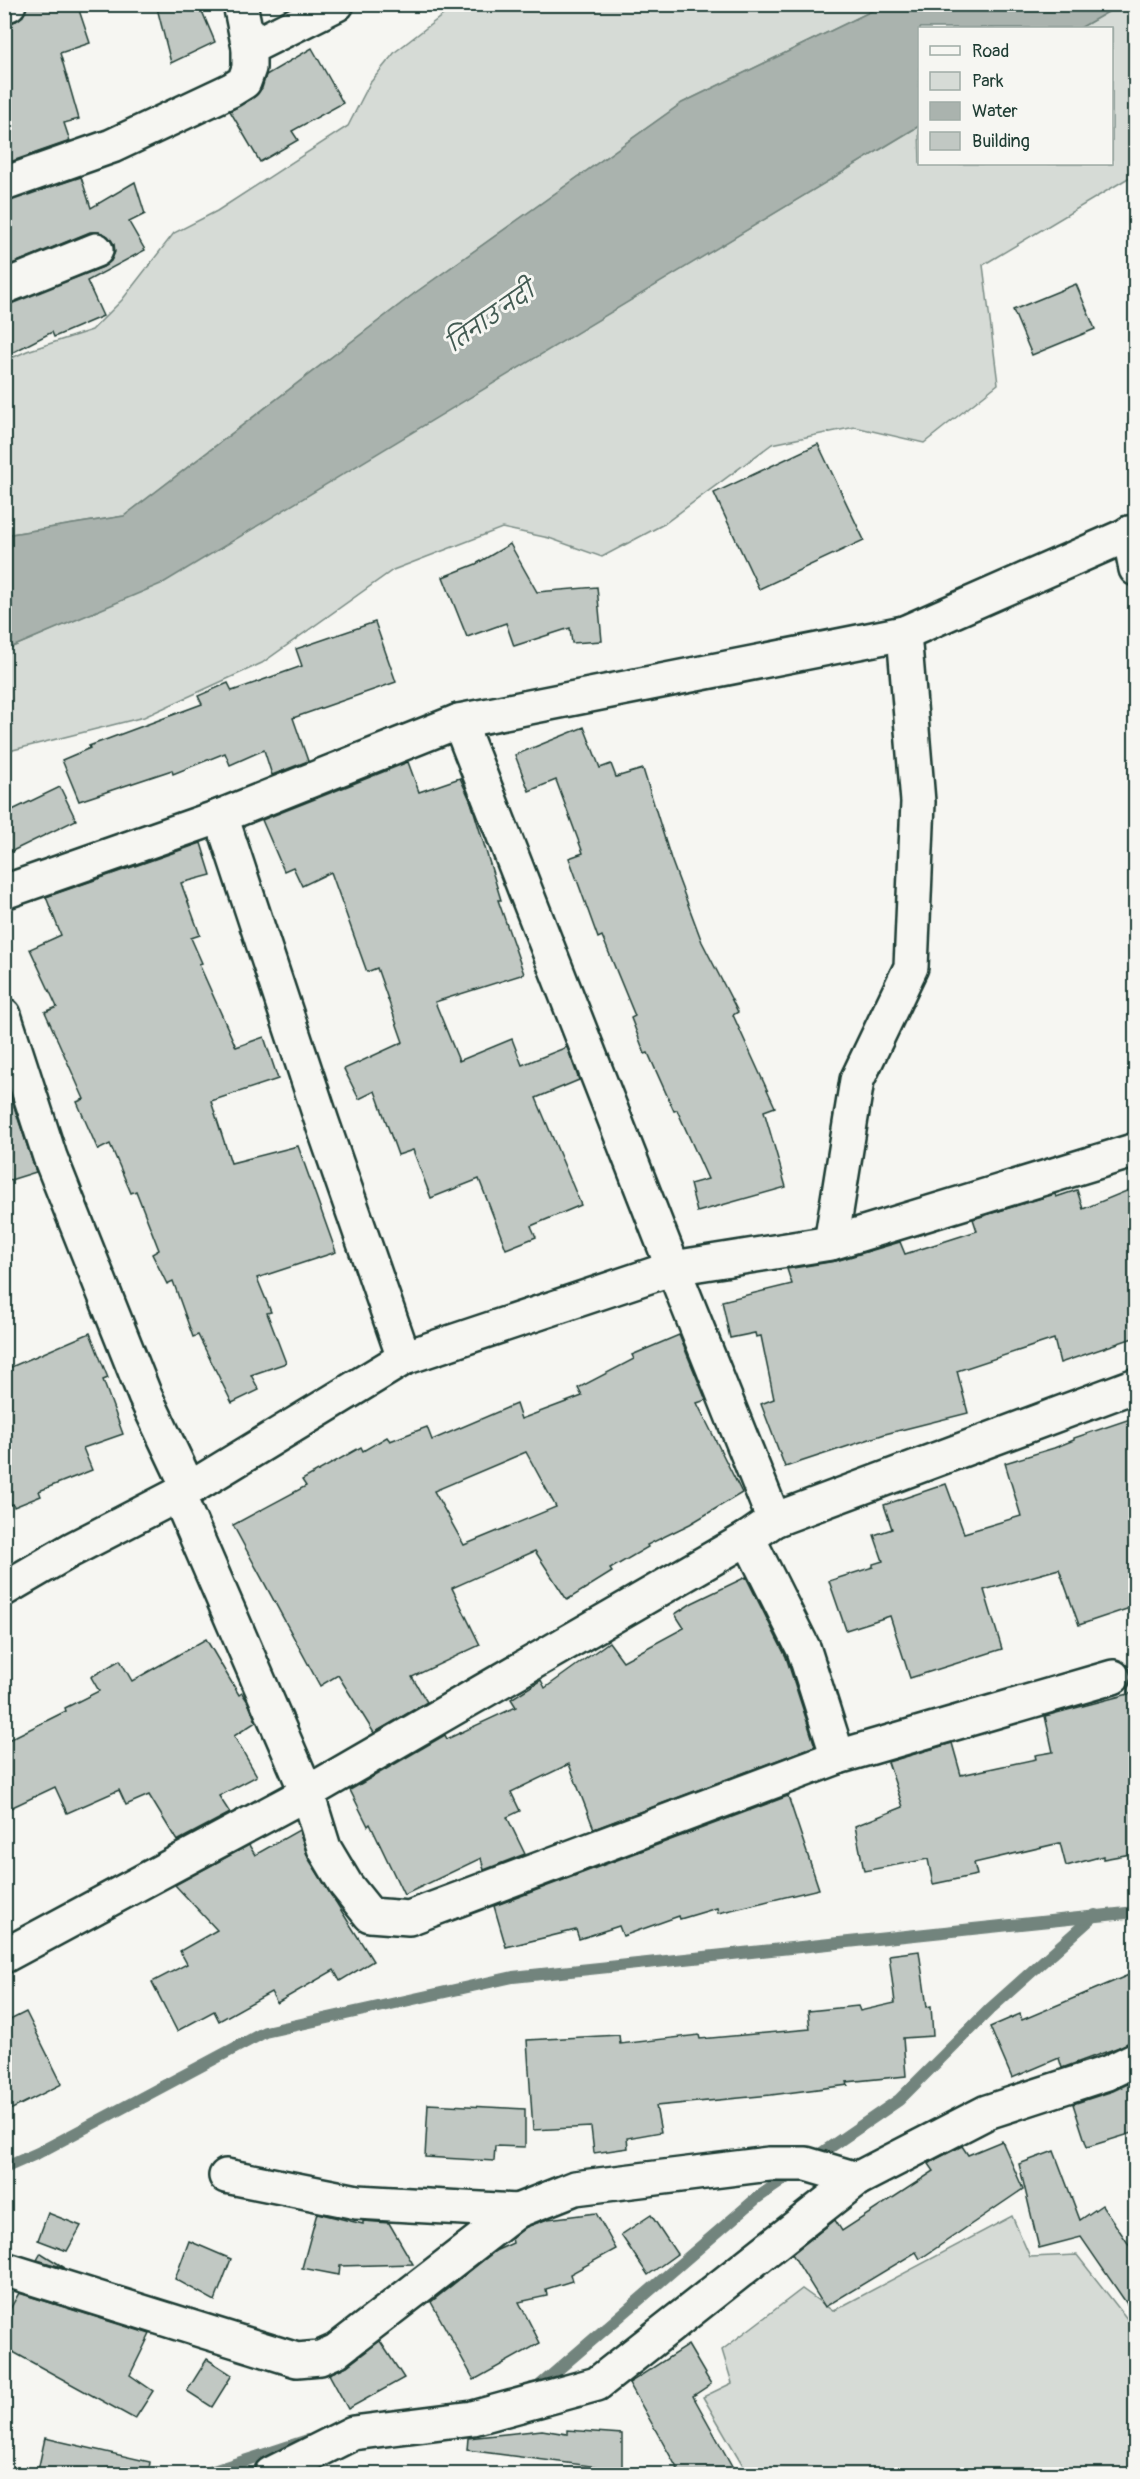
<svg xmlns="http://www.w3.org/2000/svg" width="1140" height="2479" font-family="Pangolin,'Playpen Sans Deva',sans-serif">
<rect width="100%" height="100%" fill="#f6f6f2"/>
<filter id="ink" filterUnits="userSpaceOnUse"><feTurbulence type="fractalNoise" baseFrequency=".0167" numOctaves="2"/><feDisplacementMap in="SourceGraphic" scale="12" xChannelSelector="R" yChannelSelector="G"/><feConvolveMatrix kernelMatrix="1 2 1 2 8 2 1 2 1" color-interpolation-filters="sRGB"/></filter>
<g filter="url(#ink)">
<g fill="#d6dbd6" stroke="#7a8c85" stroke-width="1.5">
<polygon points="456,5 884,5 682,103 415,293 124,516 5,535 5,361 27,351 92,330 122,300 174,233 217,211 348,126 370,83 395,52"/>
<polygon points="1120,5 1135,5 1135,174 983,265 998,384 924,443 855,427 772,444 664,524 602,557 549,538 502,528 393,570 262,663 144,717 5,752 5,650 163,582 919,126 920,164 1112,164 1112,28 1080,28"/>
<polygon points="1012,2216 1030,2257 1077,2255 1135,2329 1135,2471 1129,2474 748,2474 703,2397 732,2383 722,2350 802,2289 833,2311"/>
</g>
<polygon fill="#aab3ae" stroke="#72847d" stroke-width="1.5" points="884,5 1120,5 1080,28 920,28 919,126 163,583 5,650 5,535 124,516 415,293 682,103"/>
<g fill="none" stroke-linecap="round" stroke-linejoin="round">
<g stroke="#72847d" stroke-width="12">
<polyline points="810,2161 899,2100 991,2008 1095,1915"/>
<polyline points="4,2168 38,2153 265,2032 513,1977 1136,1912"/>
<polyline points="532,2388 538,2387 757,2198 796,2171"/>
<polyline points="204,2474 308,2440"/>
</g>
</g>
<g fill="#c1c8c3" stroke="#1f3d34" stroke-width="1.5" fill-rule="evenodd">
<polygon points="27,4 77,4 90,43 60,53 79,119 64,123 70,141 4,164 4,24 16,21 23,16"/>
<polygon points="156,4 199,4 215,42 171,63"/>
<polygon points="312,48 343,103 292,131 298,140 260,162 230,111 254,97 262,88 266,75"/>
<polygon points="81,177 91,208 135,182 145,214 129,222 145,250 87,281 103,316 54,337 52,332 4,357 4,305 103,267 111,261 115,252 114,244 108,236 99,232 90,232 5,267 4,202"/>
<polygon points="1076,284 1095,329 1032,355 1013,310"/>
<polygon points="818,444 864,540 759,589 714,493"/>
<polygon points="510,544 537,592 597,587 602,641 572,643 570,628 514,646 506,623 467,637 443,577 476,564"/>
<polygon points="375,622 396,682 293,718 308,761 272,775 264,750 230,765 225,753 173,774 172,770 79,801 62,760 90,748 89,746 202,704 198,696 228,683 232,691 302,666 296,649"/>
<polygon points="584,727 600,768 611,764 616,777 643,769 671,859 702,942 738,1012 733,1015 775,1107 764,1111 786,1187 697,1212 690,1184 708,1179 677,1110 674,1111 648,1053 645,1054 631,1018 635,1016 602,936 598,938 569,858 583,853 556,780 529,791 515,755"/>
<polygon points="408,762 419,792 460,778 471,802 501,900 498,900 524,974 435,1002 459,1061 512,1039 522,1065 567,1047 579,1080 536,1098 581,1205 531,1226 536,1237 506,1249 479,1179 431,1198 413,1150 398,1155 375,1091 359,1099 344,1069 403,1042 377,968 367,972 331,872 302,886 293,867 284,871 262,820"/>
<polygon points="60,787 76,820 4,855 4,814"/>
<polygon points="201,843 211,875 181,883 200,935 191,938 202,963 199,964 236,1047 264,1037 278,1079 211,1101 231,1163 298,1146 336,1252 257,1278 271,1312 267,1313 286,1363 251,1375 259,1390 232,1403 198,1335 193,1337 173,1281 167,1284 152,1254 159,1250 136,1191 131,1193 110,1144 98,1150 77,1102 84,1099 45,1012 57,1007 30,949 61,935 46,897"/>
<polygon points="4,1086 7,1086 36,1172 4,1182"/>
<polygon points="1136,1187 1136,1337 1060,1363 1054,1339 957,1371 968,1413 885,1434 785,1467 761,1404 774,1399 761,1336 756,1337 755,1333 730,1338 722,1301 792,1284 787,1269 836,1261 900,1242 905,1254 977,1231 973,1219 1055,1194 1056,1197 1077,1190 1083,1209"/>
<polygon points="90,1333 108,1378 103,1380 123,1434 83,1448 92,1470 39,1491 41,1496 14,1507 13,1504 4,1507 4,1370"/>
<path d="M679,1335L706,1400L697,1403L742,1493L690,1524L647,1545L648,1547L610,1569L612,1572L567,1600L535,1551L452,1588L480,1645L412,1677L427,1702L374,1733L338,1675L320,1686L233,1525L306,1486L302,1480L361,1447L363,1451L387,1437L390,1441L427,1427L432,1440L516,1404L521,1419L582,1396L578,1388L634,1359L632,1355ZM526,1452L556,1507L464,1545L434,1491Z"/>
<polygon points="1136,1417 1136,1606 1079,1625 1059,1569 984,1590 1002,1649 910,1678 890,1616 846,1630 829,1581 873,1567 873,1564 883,1561 874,1535 892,1529 884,1505 946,1484 964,1533 1021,1516 1005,1463 1054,1448 1074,1440 1074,1438"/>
<polygon points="746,1577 786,1657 815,1746 594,1829 569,1764 511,1792 520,1811 507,1817 525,1854 484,1870 481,1858 404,1895 370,1824 368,1826 350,1790 445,1735 447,1739 516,1707 511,1699 541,1680 545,1688 609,1642 623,1661 684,1628 675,1614 692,1603"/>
<polygon points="206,1639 239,1695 242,1693 248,1702 256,1722 234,1736 257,1776 219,1796 230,1813 177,1841 149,1795 126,1805 119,1790 67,1813 55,1787 4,1811 4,1742 66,1711 65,1708 99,1691 91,1677 120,1660 132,1681"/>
<polygon points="1136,1692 1136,1853 1103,1859 1103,1856 1066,1866 1060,1843 974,1863 977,1875 933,1884 928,1859 864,1871 855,1826 903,1807 888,1762 952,1743 961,1775 1036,1759 1035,1755 1053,1752 1045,1716"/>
<polygon points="788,1796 819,1889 718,1913 717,1908 680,1919 679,1916 623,1936 619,1926 579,1939 576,1930 506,1947 494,1906"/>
<polygon points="299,1830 308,1858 373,1961 340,1981 334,1970 277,2003 271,1992 219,2021 214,2011 177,2031 152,1982 187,1964 180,1951 217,1930 175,1885 249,1845 255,1855"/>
<polygon points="919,1951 927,2007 931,2006 933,2036 903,2038 906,2076 847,2082 848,2085 771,2095 656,2106 661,2132 627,2138 628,2148 594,2153 591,2127 533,2130 527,2040 619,2035 620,2044 699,2035 700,2039 810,2029 808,2011 858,2006 860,2011 895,2003 889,1955"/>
<polygon points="1136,1972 1136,2041 1062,2068 1059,2058 1012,2078 990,2027 1020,2014 1022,2020"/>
<polygon points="26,2012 62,2084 4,2113 4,2023"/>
<polygon points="1136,2080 1136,2132 1087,2147 1073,2104 1113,2091"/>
<polygon points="428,2104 525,2109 525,2147 495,2146 494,2161 425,2157"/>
<polygon points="1002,2141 1023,2189 920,2259 916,2252 825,2307 792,2254 835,2220 842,2231 934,2171 929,2164 938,2158 962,2146 968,2155"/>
<polygon points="1054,2151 1080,2220 1102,2205 1136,2255 1136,2317 1081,2237 1039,2248 1019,2164"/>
<polygon points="48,2213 81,2226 67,2251 38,2240"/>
<polygon points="317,2213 363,2224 363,2221 389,2223 413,2264 340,2266 339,2275 302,2268"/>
<polygon points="596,2213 616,2249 570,2274 572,2281 546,2289 547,2296 519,2302 540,2343 474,2380 431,2302 495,2251 513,2243 512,2238 526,2227 548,2219"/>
<polygon points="651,2215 677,2254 648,2275 621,2235"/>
<polygon points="189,2241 231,2259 215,2301 175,2279"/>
<polygon points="41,2253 65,2268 37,2260"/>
<polygon points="19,2293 150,2334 130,2375 153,2391 135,2419 4,2347 4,2320"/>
<polygon points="380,2341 404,2378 348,2409 329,2374 347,2366"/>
<polygon points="688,2345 711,2384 693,2396 737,2475 681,2475 629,2383"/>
<polygon points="207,2359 232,2375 212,2407 187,2391"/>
<polygon points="542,2430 567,2434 567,2430 622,2434 622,2470 467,2450 468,2438"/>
<polygon points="45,2438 150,2462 148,2475 37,2475"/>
</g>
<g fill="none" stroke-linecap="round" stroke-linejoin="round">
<defs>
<g id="minor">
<polyline points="240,4 249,48"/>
<polyline points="4,6 9,4"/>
<polyline points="4,184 112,146 231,90 244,82 249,68 249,48 337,4"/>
<polyline points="4,287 96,250"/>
<polyline points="1129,533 1136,569"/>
<polyline points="459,721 673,1268 831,1243 1136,1150"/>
<polyline points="221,816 322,1122 404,1358"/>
<polyline points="4,892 221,816 459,721 904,633 1136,531"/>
<polyline points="4,1015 50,1157 145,1396 189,1489"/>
<polyline points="831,1243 857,1080 911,967 918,802 904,633"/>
<polyline points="178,1494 307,1793 324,1848 346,1885 370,1915 409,1918 838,1757 1113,1677"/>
<polyline points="748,1538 804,1650 838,1757"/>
<polyline points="4,1589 71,1550 189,1489 404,1358 673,1268 774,1520 1136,1385"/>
<polyline points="4,1956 307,1793 748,1538 774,1520"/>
<polyline points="226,2176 357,2202 517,2211"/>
<polyline points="4,2269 297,2360 320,2358 336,2351 517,2211 575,2188 769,2164 806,2164 857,2179 987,2112 1107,2073 1136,2059"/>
<polyline points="271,2474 353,2433 473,2418 597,2384 857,2179"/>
</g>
</defs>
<use href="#minor" stroke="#1f3d34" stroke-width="38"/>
<use href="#minor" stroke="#f6f6f2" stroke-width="33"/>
</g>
</g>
<g text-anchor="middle" stroke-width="6" stroke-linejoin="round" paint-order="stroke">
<g font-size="22" font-style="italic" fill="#425a52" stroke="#f6f6f2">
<text transform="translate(490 317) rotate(-35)" y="8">तिनाउ नदी</text>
</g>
</g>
<rect width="1140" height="2479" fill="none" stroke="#f6f6f2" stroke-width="24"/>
<rect x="12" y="12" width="1116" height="2455" fill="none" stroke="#1f3d34" stroke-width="2" filter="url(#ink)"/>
<rect x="918" y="27" width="195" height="138" fill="#f6f6f2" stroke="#a0aca6" stroke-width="1.5"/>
<rect x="930" y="46" width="30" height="9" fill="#f6f6f2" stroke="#a0aca6" stroke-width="1.5"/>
<text x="972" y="57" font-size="18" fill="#1f3d34">Road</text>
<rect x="930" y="72" width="30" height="18" fill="#d6dbd6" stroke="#a0aca6" stroke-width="1.5"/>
<text x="972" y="87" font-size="18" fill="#1f3d34">Park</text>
<rect x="930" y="102" width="30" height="18" fill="#aab3ae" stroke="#a0aca6" stroke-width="1.5"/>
<text x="972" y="117" font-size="18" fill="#1f3d34">Water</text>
<rect x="930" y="132" width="30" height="18" fill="#c1c8c3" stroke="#a0aca6" stroke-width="1.5"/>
<text x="972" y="147" font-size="18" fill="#1f3d34">Building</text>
</svg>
